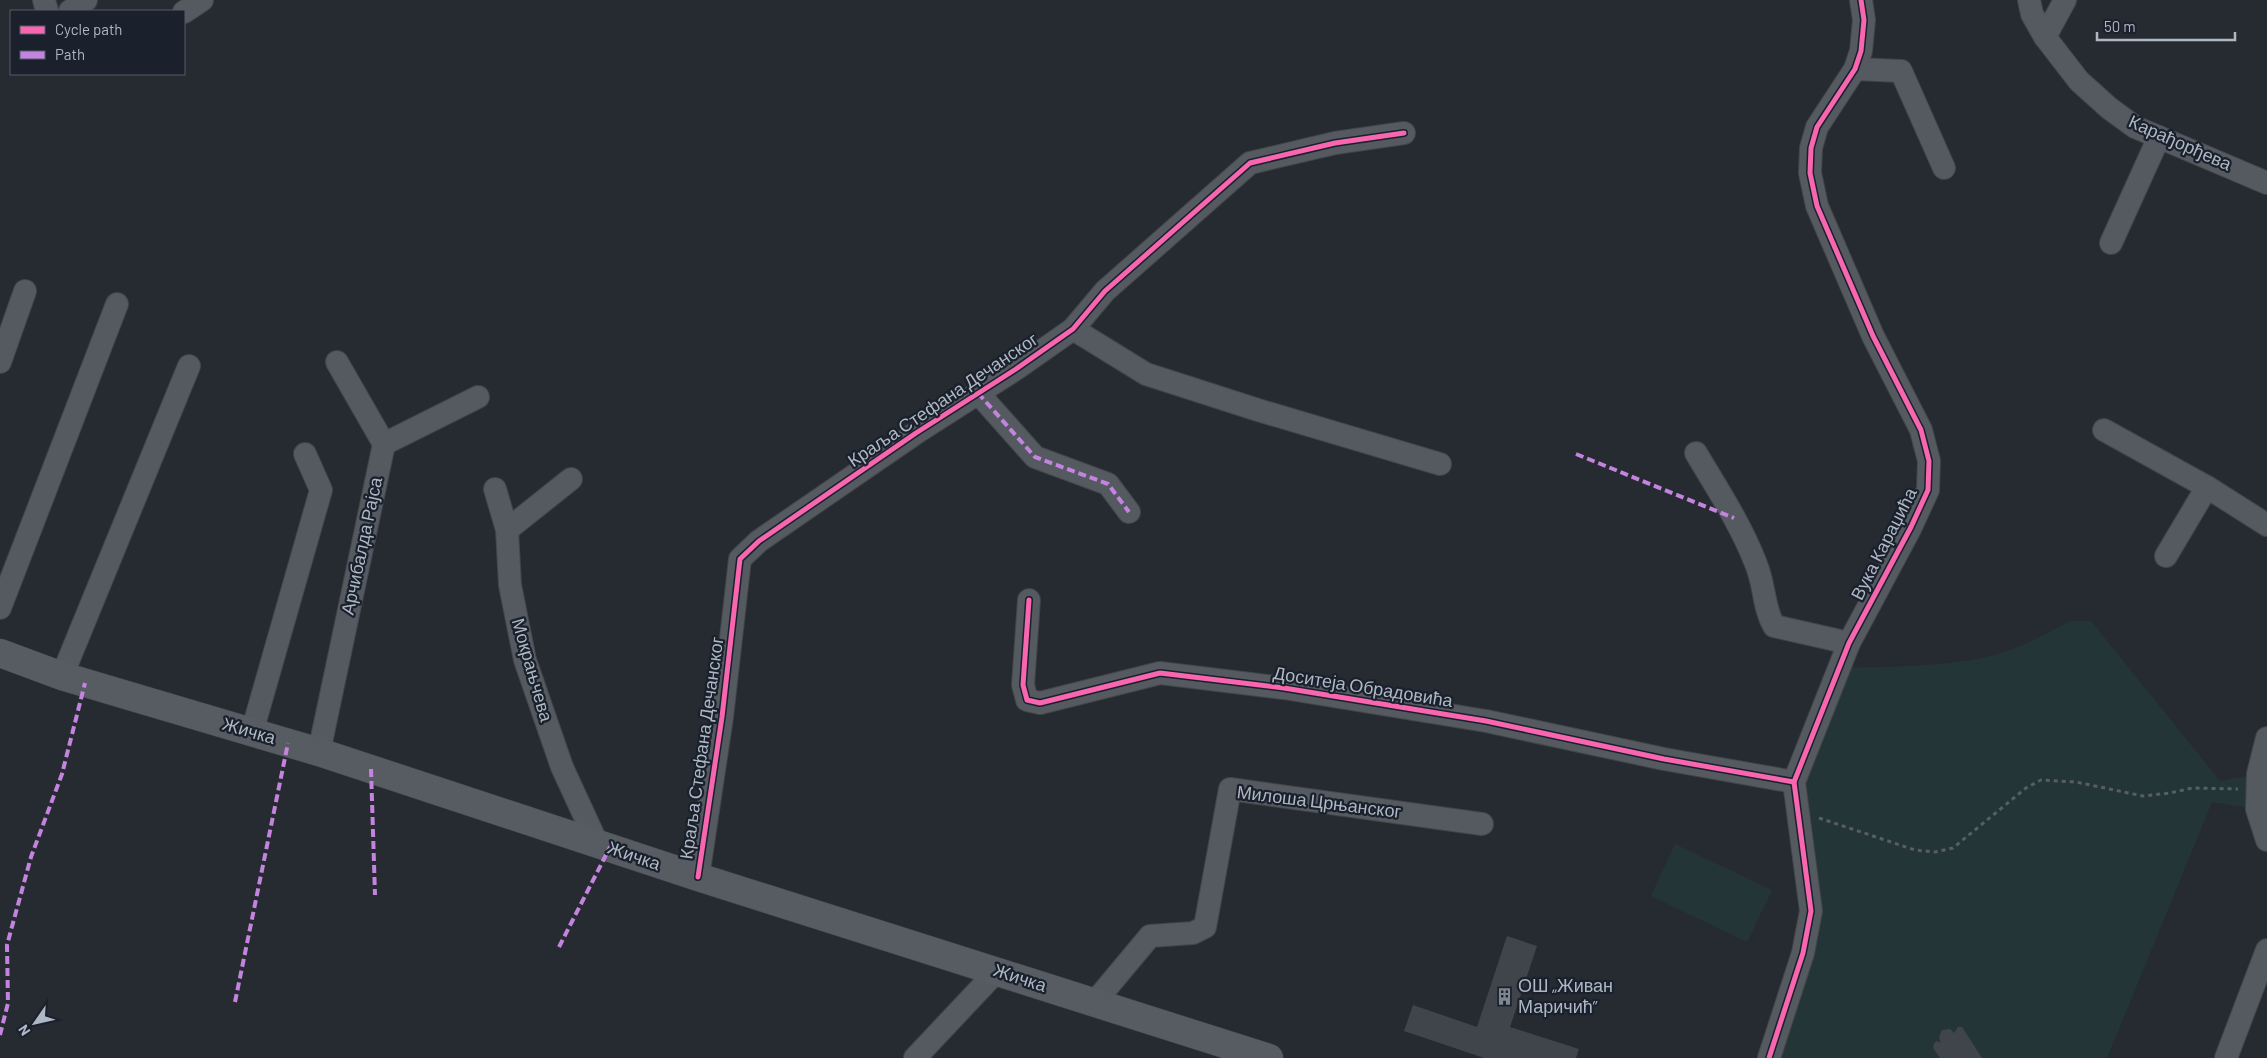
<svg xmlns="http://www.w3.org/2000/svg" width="2267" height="1058" font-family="Barlow,sans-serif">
<rect width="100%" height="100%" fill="#262b32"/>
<g fill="#243538">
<path d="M2070,621H2091L2220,781L2258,774L2257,809L2212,802L2107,1058H1769L1803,953L1794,782L1839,668C1888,666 1950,668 1998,654C2023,647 2047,633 2070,621Z"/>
<polygon points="1675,844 1772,890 1747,942 1651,896"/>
</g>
<g fill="#40444b">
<polygon points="1507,936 1537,946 1510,1027 1579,1049 1576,1058 1484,1058 1404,1031 1413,1005 1477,1027"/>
<polygon points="1958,1027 1962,1027 1982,1058 1940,1058 1933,1048 1934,1043 1937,1041 1941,1043 1939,1037 1942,1030 1950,1029 1954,1033"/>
</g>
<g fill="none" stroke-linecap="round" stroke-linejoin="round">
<defs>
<g id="minor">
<polyline points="44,0 47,11"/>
<polyline points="2029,0 2032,14 2045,37 2079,81 2109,108 2135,127 2267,183"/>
<polyline points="70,11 86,0"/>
<polyline points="184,12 202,0"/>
<polyline points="2045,37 2065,0"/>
<polyline points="1855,69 1901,71 1944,168"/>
<polyline points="2111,243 2159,137"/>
<polyline points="1073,329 1146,374 1258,410 1440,464"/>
<polyline points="0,362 25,291"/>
<polyline points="337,362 384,444"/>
<polyline points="978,393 1035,457 1108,484 1129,512"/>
<polyline points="2104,430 2207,487 2267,525"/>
<path d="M1696,453C1718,490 1741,525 1756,564C1765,585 1763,607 1774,626L1849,643"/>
<polyline points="495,489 507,530 510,585 525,660 562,767 597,843"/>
<polyline points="507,530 571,479"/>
<polyline points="2166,556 2207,487"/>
<polyline points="1029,600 1023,685 1027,700 1040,703 1160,673 1284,688 1486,721 1664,759 1794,782"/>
<polyline points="0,608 117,304"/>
<polyline points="62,676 189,366"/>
<polyline points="252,732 321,490 305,454"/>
<polyline points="2267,738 2258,774 2257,809 2267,840"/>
<polyline points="319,752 384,444 478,397"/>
<polyline points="698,877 722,717 740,559 759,541 916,433 1016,369 1073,329 1105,291 1250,163 1335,143 1404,133"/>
<polyline points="1094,1003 1150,936 1193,933 1205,927 1230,789 1482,824"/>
<polyline points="915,1058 997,971"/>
<polyline points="1769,1058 1803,953 1811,911 1794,782 1849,643 1911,527 1928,490 1929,461 1921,430 1873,336 1817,206 1810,173 1811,148 1817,127 1855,69 1861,51 1864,20 1861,0"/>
<polyline points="2226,1058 2267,950"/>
</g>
<polyline id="major" points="0,653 62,676 319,752 698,877 1269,1058"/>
</defs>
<use href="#minor" stroke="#42464b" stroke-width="24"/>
<use href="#major" stroke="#43474f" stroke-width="29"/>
<polyline stroke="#585e63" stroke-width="3" stroke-dasharray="4 4" stroke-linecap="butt" points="1819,818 1915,850 1935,852 1953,848 2026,788 2041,780 2076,782 2143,796 2170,793 2192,788 2238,789"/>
<use href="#minor" stroke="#555960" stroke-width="22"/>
<use href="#major" stroke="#575b62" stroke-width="28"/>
<g stroke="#c483df" stroke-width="4" stroke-dasharray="8 4" stroke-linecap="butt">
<polyline points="978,393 1035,457 1108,484 1129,512"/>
<polyline points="1576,454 1734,518"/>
<polyline points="371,769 375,895"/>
<polyline points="559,947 610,847"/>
<polyline points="235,1002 288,743"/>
<polyline points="0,1035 8,1003 7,945 31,857 62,774 85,683"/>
</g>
<defs>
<g id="cycleway">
<polyline points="1029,600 1023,685 1027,700 1040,703 1160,673 1284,688 1486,721 1664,759 1794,782"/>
<polyline points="698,877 722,717 740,559 759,541 916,433 1016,369 1073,329 1105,291 1250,163 1335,143 1404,133"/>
<polyline points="1769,1058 1803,953 1811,911 1794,782 1849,643 1911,527 1928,490 1929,461 1921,430 1873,336 1817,206 1810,173 1811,148 1817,127 1855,69 1861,51 1864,20 1861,0"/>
</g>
</defs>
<use href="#cycleway" stroke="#1a212c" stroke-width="8"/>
<use href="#cycleway" stroke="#f766af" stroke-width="5"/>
</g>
<defs>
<symbol id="building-bare" viewBox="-9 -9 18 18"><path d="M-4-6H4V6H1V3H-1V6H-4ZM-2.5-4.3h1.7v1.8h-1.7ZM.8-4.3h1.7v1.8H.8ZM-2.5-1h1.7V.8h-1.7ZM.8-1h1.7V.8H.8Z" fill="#7e8691" stroke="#1a212c" stroke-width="2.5" paint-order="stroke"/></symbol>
</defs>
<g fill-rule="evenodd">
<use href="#building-bare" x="1492" y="984" width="25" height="25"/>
</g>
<g text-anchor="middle" stroke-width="4.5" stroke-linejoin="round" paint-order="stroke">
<g font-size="18" fill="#aeb7c4" stroke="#1a212c">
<text transform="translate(2180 143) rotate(24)" y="6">Карађорђева</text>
<text transform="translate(943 400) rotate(-34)" y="6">Краља Стефана Дечанског</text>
<text transform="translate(1884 544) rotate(-63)" y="6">Вука Караџића</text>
<text transform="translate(362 546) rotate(-78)" y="6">Арчибалда Рајса</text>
<text transform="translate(532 670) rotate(74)" y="6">Мокрањчева</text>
<text transform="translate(1363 687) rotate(9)" y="6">Доситеја Обрадовића</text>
<text transform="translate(249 731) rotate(16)" y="6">Жичка</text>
<text transform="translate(702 748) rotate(-82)" y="6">Краља Стефана Дечанског</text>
<text transform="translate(1319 802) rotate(7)" y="6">Милоша Црњанског</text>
<text transform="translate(634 856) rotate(19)" y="6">Жичка</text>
<text transform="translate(1020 978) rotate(18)" y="6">Жичка</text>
</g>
<g font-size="18" fill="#aeb7c4" stroke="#1a212c" text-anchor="start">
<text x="1518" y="992">ОШ „Живан<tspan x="1518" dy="21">Маричић”</tspan></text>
</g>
</g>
<rect x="10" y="10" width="175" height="65" fill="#1a212c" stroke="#555d69"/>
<rect x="20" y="26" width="25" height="8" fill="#f766af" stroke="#555d69"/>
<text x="55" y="35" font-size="15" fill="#aeb7c4">Cycle path</text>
<rect x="20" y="51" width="25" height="8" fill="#c483df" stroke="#555d69"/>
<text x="55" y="60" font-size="15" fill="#aeb7c4">Path</text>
<g transform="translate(35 1023) rotate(236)" stroke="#1a212c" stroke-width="4" paint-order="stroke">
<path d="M0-4L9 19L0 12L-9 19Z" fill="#aeb7c4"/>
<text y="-8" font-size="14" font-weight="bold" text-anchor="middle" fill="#aeb7c4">N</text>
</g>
<path d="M2097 32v8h138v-8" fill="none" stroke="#aeb7c4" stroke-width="2.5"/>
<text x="2104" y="32" font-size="15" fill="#aeb7c4" stroke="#1a212c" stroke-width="4" paint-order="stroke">50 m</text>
</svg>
